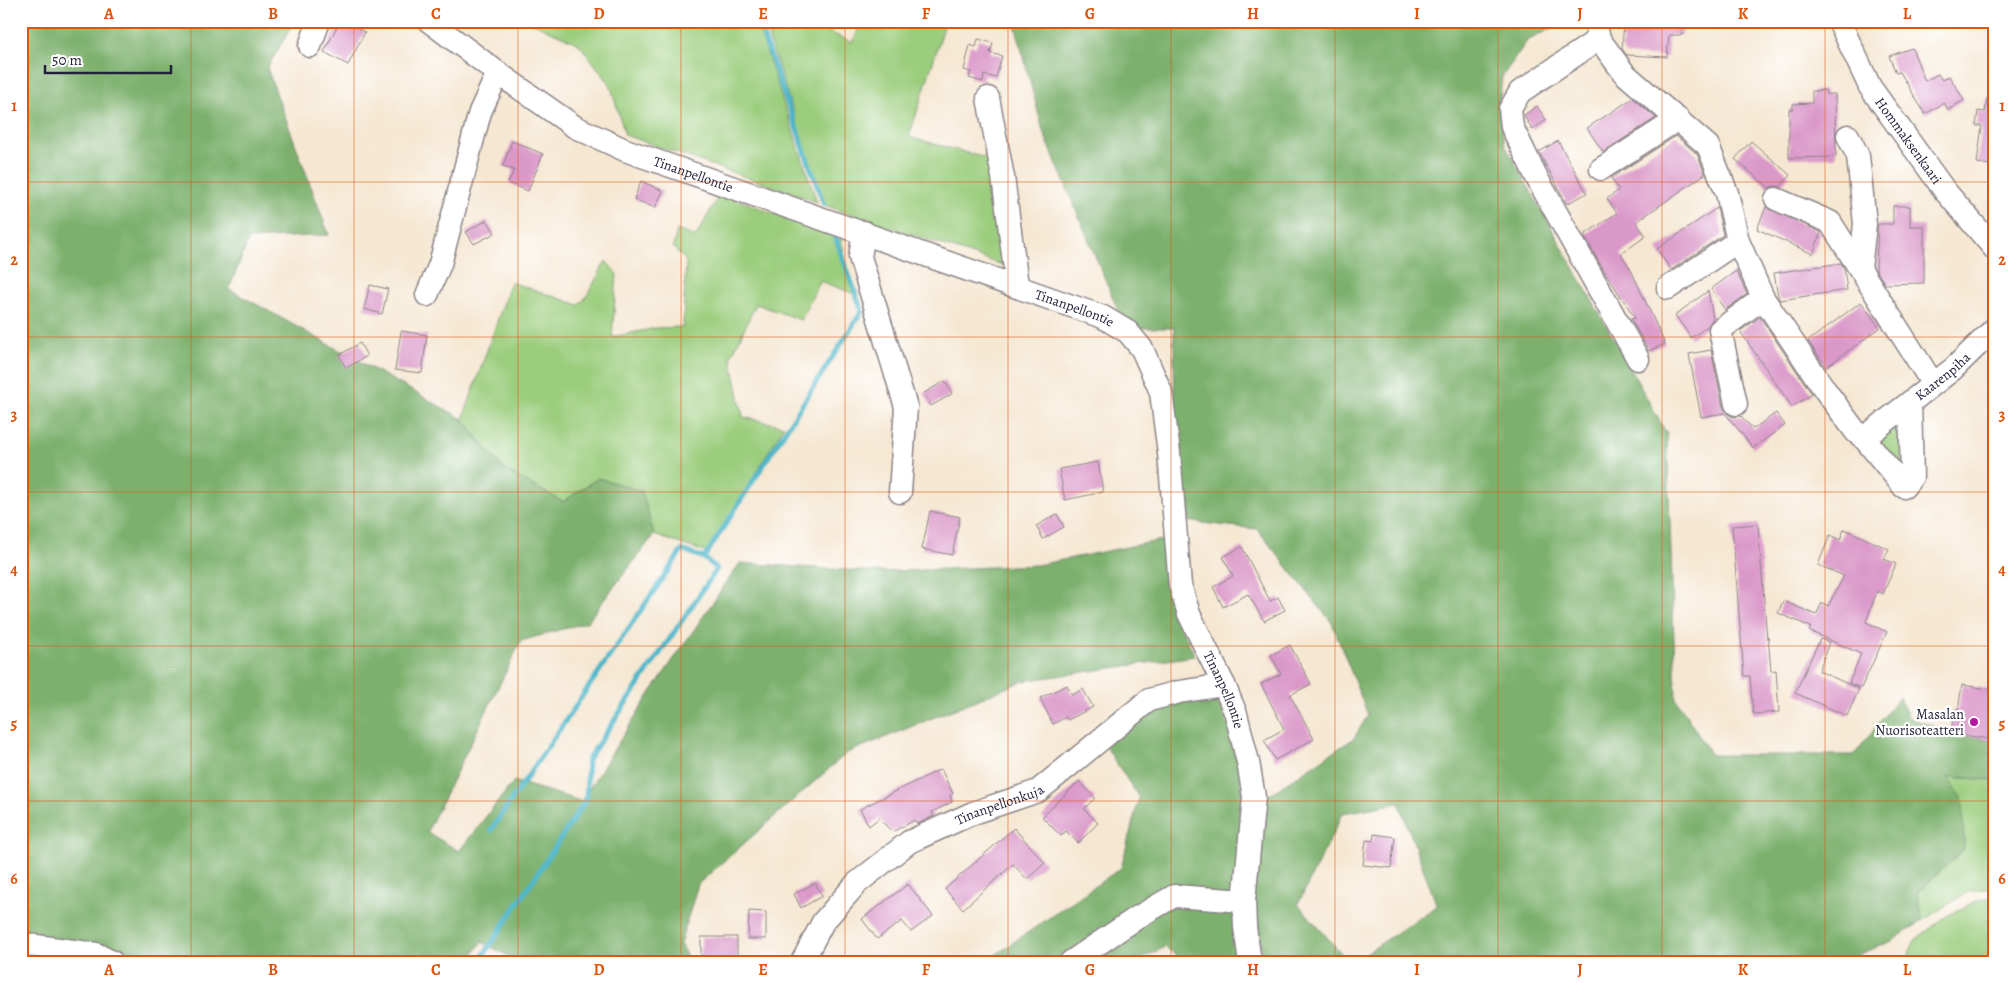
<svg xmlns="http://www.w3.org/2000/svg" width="2016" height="983" font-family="Alegreya,serif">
<rect width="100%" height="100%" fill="#fff"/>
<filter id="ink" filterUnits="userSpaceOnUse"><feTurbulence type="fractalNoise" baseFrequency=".02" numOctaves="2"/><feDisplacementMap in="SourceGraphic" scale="10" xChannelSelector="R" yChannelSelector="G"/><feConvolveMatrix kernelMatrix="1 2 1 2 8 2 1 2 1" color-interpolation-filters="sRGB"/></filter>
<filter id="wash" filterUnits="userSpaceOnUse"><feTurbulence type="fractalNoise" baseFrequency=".0096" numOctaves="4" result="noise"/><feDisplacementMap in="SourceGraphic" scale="20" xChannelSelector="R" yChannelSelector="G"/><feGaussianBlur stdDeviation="1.12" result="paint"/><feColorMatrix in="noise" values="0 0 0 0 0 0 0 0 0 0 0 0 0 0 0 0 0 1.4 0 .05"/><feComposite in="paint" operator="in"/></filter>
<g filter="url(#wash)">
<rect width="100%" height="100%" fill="#f5e7d1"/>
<g fill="#9bcd7d" stroke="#5e785c">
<polygon points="529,21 756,21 817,202 625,135 610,84 579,44"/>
<polygon points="763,21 804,21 852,42 863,21 922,21 944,27 909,137 993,160 1009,267 824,205"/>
<polygon points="720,193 841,239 854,294 820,281 801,320 756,304 731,357 743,417 784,426 708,553 654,535 641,491 598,478 563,502 503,469 463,419 511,282 579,305 586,297 606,261 617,274 612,337 656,328 683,327 686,261 673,247 677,230 696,237"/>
<polygon points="1900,419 1902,464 1898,465 1881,444 1882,439"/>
<polygon points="1947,777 1995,780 1995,887 1968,892 1922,921 1917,893 1964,849"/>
<polygon points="1995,897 1995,962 1912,962 1909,953 1915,940 1948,915 1975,902"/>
</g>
<g fill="#7cb06c" stroke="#4f6954">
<polygon points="21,21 295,21 267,68 329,235 249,239 229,289 463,419 503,469 563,502 598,478 642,491 654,535 587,622 521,641 427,832 459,851 514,781 581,801 651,692 740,563 877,572 1037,565 1162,540 1168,583 1177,619 1195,656 1023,681 847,753 698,884 680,944 690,962 519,962 482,942 474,953 472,962 21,962"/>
<polygon points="1014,21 1566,21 1527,41 1502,77 1499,106 1505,145 1667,434 1676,699 1711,755 1854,755 1899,697 1908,717 1951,733 1995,740 1995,780 1948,777 1963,801 1964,849 1917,893 1922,921 1892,941 1858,955 1860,962 1353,962 1437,906 1399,803 1343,813 1298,904 1349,962 1264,962 1253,905 1263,799 1354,738 1368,715 1332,623 1257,529 1175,520 1174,328 1137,328 1122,320 1043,131"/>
<polygon points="1216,696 1231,730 1244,797 1241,962 1186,962 1165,947 1135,962 985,962 1121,868 1139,798 1105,745 1152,709"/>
</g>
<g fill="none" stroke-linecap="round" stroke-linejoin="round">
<g stroke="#4cb6c9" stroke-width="5">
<polyline points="758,21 824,205"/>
<polyline points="491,830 682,550 704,558"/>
<polyline points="479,962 586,800 588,759 717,569 704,558 862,311 835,236"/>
</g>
</g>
<g id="blocks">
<g fill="#da98c9">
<polygon points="340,21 344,21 365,32 348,65 324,52"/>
<polygon points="1624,21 1683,21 1682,35 1669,35 1667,57 1627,55 1622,49"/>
<polygon points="978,39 993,43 990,53 1002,56 996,78 984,75 983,82 969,78 971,72 964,70 970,45 976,47"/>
<polygon points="1912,48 1925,81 1938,74 1942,80 1949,76 1964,100 1948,110 1944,103 1925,114 1900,72 1896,73 1889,56"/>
<polygon points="1825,90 1826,94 1835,94 1836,157 1789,158 1789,109 1793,109 1793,104 1812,103 1812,91"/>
<polygon points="1633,98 1656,118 1603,152 1587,128"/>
<polygon points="1987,98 1995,98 1995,166 1977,163 1982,126 1976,126 1978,111 1985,112"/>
<polygon points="1537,106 1546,120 1532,130 1524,115"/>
<polygon points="1676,136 1697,154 1705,174 1636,222 1646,236 1621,254 1631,270 1665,344 1649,351 1631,319 1635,318 1603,269 1584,235 1617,213 1607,199 1619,190 1611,178"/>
<polygon points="512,141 543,154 528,191 508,183 514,170 503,166"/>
<polygon points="1558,141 1587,193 1567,204 1539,152"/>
<polygon points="1751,141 1790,175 1780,187 1774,186 1769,188 1735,159"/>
<polygon points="641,181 663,191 655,208 634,199"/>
<polygon points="1893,206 1910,206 1910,226 1924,226 1924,283 1885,284 1876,270 1878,224 1893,224"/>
<polygon points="1766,207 1821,232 1813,254 1757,229"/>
<polygon points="1717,208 1723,235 1671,270 1657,249"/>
<polygon points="487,220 495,233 474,244 466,232"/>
<polygon points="1841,263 1844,268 1847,290 1780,300 1778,296 1774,273"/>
<polygon points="1736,271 1747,294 1725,310 1711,289"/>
<polygon points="370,285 388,289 382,314 364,309"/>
<polygon points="1708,291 1713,318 1708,326 1691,338 1675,315"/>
<polygon points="1861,302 1880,328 1826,367 1808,341"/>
<polygon points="1760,317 1812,394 1792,407 1740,331"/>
<polygon points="401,331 427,335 422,373 395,370"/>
<polygon points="360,343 367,356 346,368 339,355"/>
<polygon points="1711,350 1723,407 1727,413 1732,417 1741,416 1753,429 1776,413 1785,425 1753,448 1725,413 1701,417 1689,354"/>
<polygon points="945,381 952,394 931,406 924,393"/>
<polygon points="1098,462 1103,492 1065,500 1059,469"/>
<polygon points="930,511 960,517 952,555 922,549"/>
<polygon points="1057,514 1064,527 1043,539 1036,526"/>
<polygon points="1758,524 1767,639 1768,636 1771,671 1776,670 1779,712 1753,714 1750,676 1744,676 1732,526"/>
<polygon points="1844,529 1889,549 1884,559 1896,564 1883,594 1877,591 1866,622 1887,632 1861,688 1849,683 1861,654 1809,631 1811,627 1778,613 1783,601 1816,615 1822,603 1828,606 1844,576 1818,565 1830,535 1840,540"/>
<polygon points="1242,547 1270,601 1278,597 1285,610 1264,621 1248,594 1223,607 1213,587 1233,576 1223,557"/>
<polygon points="1820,639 1829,642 1819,671 1859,689 1847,716 1795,693"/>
<polygon points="1290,645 1311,684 1290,695 1314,739 1275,760 1264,740 1284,729 1261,684 1281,674 1271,655"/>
<polygon points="1067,685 1072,695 1083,689 1093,707 1068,720 1066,717 1053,724 1040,698"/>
<polygon points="1962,685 1995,690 1995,740 1951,733 1954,709 1958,710"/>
<polygon points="941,769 953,794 950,796 952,802 932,812 934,816 917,824 915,820 892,832 879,818 869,826 860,809"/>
<polygon points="1079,781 1095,798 1084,809 1098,823 1078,843 1066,831 1061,836 1042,817"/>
<polygon points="1014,828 1045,863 1027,879 1013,864 963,909 945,889"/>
<polygon points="1374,834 1395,837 1391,868 1363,865 1366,840 1373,841"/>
<polygon points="815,883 822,896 801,908 794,894"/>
<polygon points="908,884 933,916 911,932 902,921 877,939 862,919"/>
<polygon points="749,911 766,912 766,939 748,939"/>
<rect x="701" y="937" width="36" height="25"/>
</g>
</g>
</g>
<g filter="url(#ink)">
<use href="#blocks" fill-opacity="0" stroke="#8c8486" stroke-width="1"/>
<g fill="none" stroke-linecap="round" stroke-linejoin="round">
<defs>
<g id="minor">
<path id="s1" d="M429,21L498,73L575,127L625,150L1103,317L1128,332L1142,349L1161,392L1169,453L1180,585L1189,614L1224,685L1236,714L1248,762L1254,797L1244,901L1245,927L1250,962"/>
<polyline points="1595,21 1599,39 1624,73 1708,146 1727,193 1738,241 1763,298 1825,390 1856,432 1864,438"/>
<path id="s2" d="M1839,21L1870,87L1945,191L1995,249"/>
<polyline points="1599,39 1520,92 1510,109 1512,127 1538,180 1638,359"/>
<polyline points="310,46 319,21"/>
<polyline points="988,98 1003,177 1017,285"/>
<polyline points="1848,136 1858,156 1860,175 1865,224 1860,269 1933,384"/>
<polyline points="1601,169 1678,119"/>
<polyline points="1776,199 1830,222 1860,269"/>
<polyline points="864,232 860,257 906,407 900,492"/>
<polyline points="1668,288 1738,241"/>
<polyline points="427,295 440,264 480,112 498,73"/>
<path id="s3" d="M1910,402L1912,477L1904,487L1864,438L1953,369L1995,328"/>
<polyline points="1736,404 1720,330 1763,298"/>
<polyline points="21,944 96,954 112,962"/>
<path id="s4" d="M802,962L823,922L857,883L909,842L973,813L1038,791L1149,700L1179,692L1224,685"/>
<polyline points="1071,962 1138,917 1174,896 1244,901"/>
</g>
</defs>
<use href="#minor" stroke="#8c8486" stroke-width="25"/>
<use href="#minor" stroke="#fff" stroke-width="22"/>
</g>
</g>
<path fill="none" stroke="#de560e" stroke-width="1" stroke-opacity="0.55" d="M191,21V962M354,21V962M518,21V962M681,21V962M845,21V962M1008,21V962M1171,21V962M1335,21V962M1498,21V962M1662,21V962M1825,21V962M21,182H1995M21,337H1995M21,492H1995M21,646H1995M21,801H1995"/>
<circle fill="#b5179e" stroke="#fff" stroke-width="2" cx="1974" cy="722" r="5"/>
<g text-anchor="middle" stroke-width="4.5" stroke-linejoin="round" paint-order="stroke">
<g font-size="14" fill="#22223b" stroke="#fff">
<text dy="5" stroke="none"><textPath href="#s2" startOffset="139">Hommaksenkaari</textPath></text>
<text dy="5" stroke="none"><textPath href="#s1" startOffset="308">Tinanpellontie</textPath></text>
<text dy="5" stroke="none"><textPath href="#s1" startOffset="712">Tinanpellontie</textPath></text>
<text dy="5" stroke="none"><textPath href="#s3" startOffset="251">Kaarenpiha</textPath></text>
<text dy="5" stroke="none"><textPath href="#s1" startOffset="1148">Tinanpellontie</textPath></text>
<text dy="5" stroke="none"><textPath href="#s4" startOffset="261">Tinanpellonkuja</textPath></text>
</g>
<g font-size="14" fill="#22223b" stroke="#fff" text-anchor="end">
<text x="1964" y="719">Masalan<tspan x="1964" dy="16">Nuorisoteatteri</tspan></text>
</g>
</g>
<rect width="2016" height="983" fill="none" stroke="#fff" stroke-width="55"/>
<path d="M45 65v8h126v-8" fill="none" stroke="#22223b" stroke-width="2.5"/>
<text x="52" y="65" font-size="15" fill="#22223b" stroke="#ffffff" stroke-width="4" paint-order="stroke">50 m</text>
<rect x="28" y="28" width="1960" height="928" fill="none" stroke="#de560e" stroke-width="2"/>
<g font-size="16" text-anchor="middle" font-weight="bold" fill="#de560e">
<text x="109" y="19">A</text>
<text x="273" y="19">B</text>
<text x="436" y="19">C</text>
<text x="599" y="19">D</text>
<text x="763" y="19">E</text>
<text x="926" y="19">F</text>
<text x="1090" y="19">G</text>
<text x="1253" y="19">H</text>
<text x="1417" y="19">I</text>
<text x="1580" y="19">J</text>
<text x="1743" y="19">K</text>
<text x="1907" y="19">L</text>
<text x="14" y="111">1</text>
<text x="2002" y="111">1</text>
<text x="14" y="265">2</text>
<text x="2002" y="265">2</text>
<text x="14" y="420">3</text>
<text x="2002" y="420">3</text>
<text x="14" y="575">4</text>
<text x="2002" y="575">4</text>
<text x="14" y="729">5</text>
<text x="2002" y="729">5</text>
<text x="14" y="884">6</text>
<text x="2002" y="884">6</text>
<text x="109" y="975">A</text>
<text x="273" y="975">B</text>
<text x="436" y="975">C</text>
<text x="599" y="975">D</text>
<text x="763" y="975">E</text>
<text x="926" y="975">F</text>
<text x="1090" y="975">G</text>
<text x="1253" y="975">H</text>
<text x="1417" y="975">I</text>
<text x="1580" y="975">J</text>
<text x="1743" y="975">K</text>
<text x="1907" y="975">L</text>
</g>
</svg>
